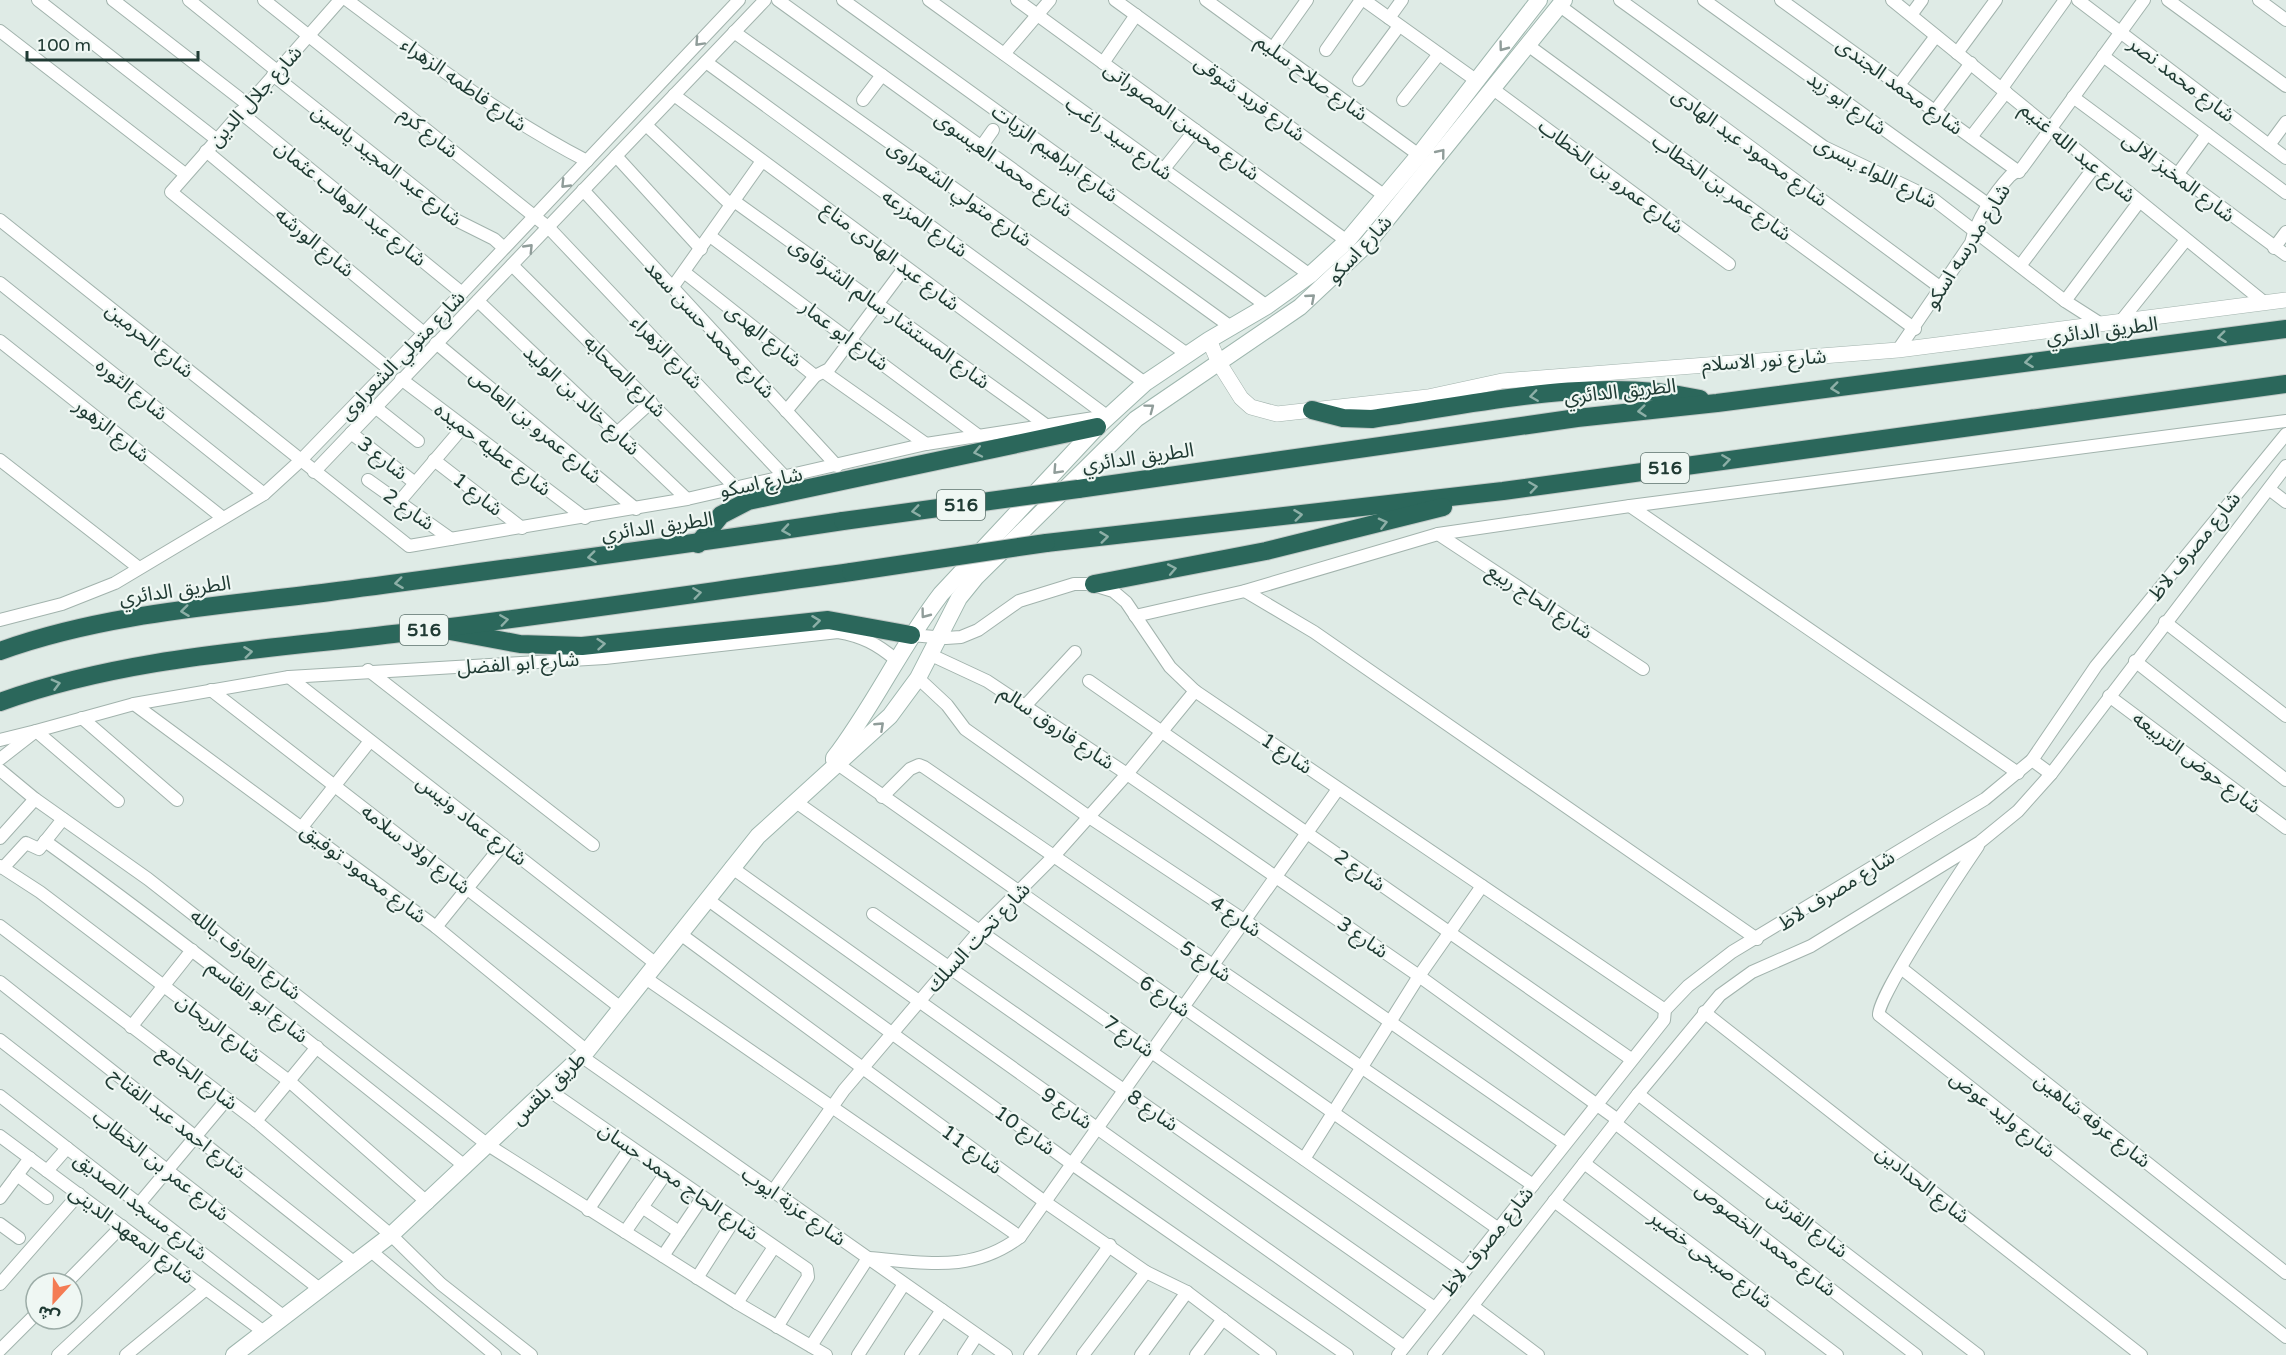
<svg xmlns="http://www.w3.org/2000/svg" width="2286" height="1355" font-family="'Varela Round','Noto Sans Arabic',sans-serif">
<rect width="100%" height="100%" fill="#dfebe6"/>
<g fill="none" stroke-linecap="round" stroke-linejoin="round">
<defs>
<g id="minor">
<polyline points="38,0 216,139"/>
<polyline points="113,0 247,104"/>
<polyline points="189,0 277,71"/>
<polyline points="264,0 549,228 785,477"/>
<polyline points="340,0 171,192 389,369"/>
<path d="M347,0C425,58 500,116 587,161"/>
<polyline points="778,0 1231,327"/>
<polyline points="843,0 1267,306"/>
<polyline points="929,0 1310,275"/>
<polyline points="1017,0 1347,241"/>
<polyline points="1115,0 1385,196"/>
<polyline points="1206,0 1419,155"/>
<polyline points="1364,0 1477,81"/>
<polyline points="1620,0 1824,147 1933,199 2065,301 2101,324"/>
<polyline points="1704,0 1989,205"/>
<polyline points="1781,0 2019,172"/>
<polyline points="1892,0 2265,303"/>
<polyline points="2078,0 2286,158"/>
<polyline points="2168,0 2286,86"/>
<polyline points="2259,0 2286,20"/>
<polyline points="1560,6 1941,288"/>
<polyline points="1911,15 1922,0"/>
<polyline points="1389,18 1402,0"/>
<polyline points="0,31 185,174"/>
<polyline points="734,32 1187,354"/>
<polyline points="1529,46 1915,329"/>
<polyline points="1273,48 1307,0"/>
<polyline points="1326,50 1361,0"/>
<polyline points="1957,53 1996,0"/>
<polyline points="1004,54 1050,0"/>
<polyline points="2103,56 2286,193"/>
<polyline points="706,62 1145,383"/>
<polyline points="1103,63 1136,15"/>
<polyline points="273,75 456,220 494,239 504,248"/>
<polyline points="1359,80 1399,26"/>
<polyline points="1899,85 1936,36"/>
<polyline points="2002,88 2065,0"/>
<polyline points="1493,89 1729,264"/>
<polyline points="674,95 1107,416"/>
<polyline points="2073,97 2286,255"/>
<polyline points="863,100 882,75"/>
<polyline points="1403,100 1439,54"/>
<polyline points="1935,111 1971,63"/>
<polyline points="240,112 462,293"/>
<polyline points="646,125 731,205"/>
<polyline points="1971,137 2006,92"/>
<polyline points="2269,145 2286,122"/>
<polyline points="981,147 993,130"/>
<polyline points="206,151 424,333"/>
<polyline points="616,156 701,249"/>
<polyline points="1163,170 1195,130"/>
<polyline points="2177,175 2207,134"/>
<polyline points="583,190 837,466"/>
<polyline points="734,201 1046,425"/>
<polyline points="0,220 409,546 687,499 926,444 1107,416"/>
<polyline points="710,236 979,436"/>
<polyline points="2274,248 2286,232"/>
<polyline points="512,265 736,488"/>
<polyline points="2020,266 2095,166"/>
<polyline points="684,272 815,376"/>
<polyline points="0,283 264,494"/>
<polyline points="672,288 762,161"/>
<polyline points="478,301 687,499"/>
<polyline points="2065,301 2139,202"/>
<polyline points="2121,321 2185,241"/>
<polyline points="0,341 223,518"/>
<polyline points="436,343 636,509"/>
<path d="M1898,350L1971,243C1976,221 1994,193 2010,176C2014,172 2018,172 2022,168L2144,0"/>
<polyline points="824,372 926,444"/>
<polyline points="401,379 585,518"/>
<polyline points="375,407 418,441"/>
<polyline points="786,411 815,376 829,369 905,267"/>
<polyline points="351,433 415,483"/>
<polyline points="617,433 651,402"/>
<polyline points="0,460 139,568"/>
<polyline points="434,460 522,528"/>
<polyline points="314,472 765,0"/>
<polyline points="368,480 451,539"/>
<polyline points="2269,489 2286,502"/>
<polyline points="399,502 463,427"/>
<polyline points="1630,506 2018,773"/>
<polyline points="1438,534 1643,669"/>
<polyline points="1245,591 1314,632 1757,939"/>
<polyline points="1135,616 1245,591 1438,534 1630,506 2286,421"/>
<polyline points="0,620 62,604 115,583 264,494 300,461 424,333 739,0"/>
<polyline points="2165,622 2286,716"/>
<polyline points="911,635 946,638 961,637 978,630 1019,601 1074,584 1090,584 1113,591 1126,602 1170,667 1195,691 1665,1010"/>
<polyline points="929,654 987,681 1127,774 1419,976 1618,1120"/>
<polyline points="2135,661 2286,780"/>
<polyline points="368,670 593,845"/>
<polyline points="289,677 655,963"/>
<polyline points="918,678 947,705 965,729 1089,817 1244,920 1564,1143"/>
<polyline points="1089,681 1631,1059"/>
<polyline points="211,690 621,1008"/>
<polyline points="2109,696 2286,828"/>
<polyline points="134,704 436,927 587,1051"/>
<polyline points="1025,706 1075,652"/>
<polyline points="82,718 177,800"/>
<polyline points="0,740 36,731 118,801"/>
<path d="M0,759L36,731L134,704L289,677L605,658L838,632C862,636 877,644 895,659"/>
<polyline points="832,760 1500,1230"/>
<polyline points="2032,760 2051,774"/>
<polyline points="0,770 35,799 148,879 488,1145 737,1303 826,1355"/>
<polyline points="882,797 910,769 919,765 924,767 1533,1185"/>
<polyline points="796,802 1463,1271"/>
<polyline points="302,827 370,741"/>
<polyline points="0,838 35,799"/>
<path d="M45,841C189,945 328,1056 466,1167"/>
<path d="M1978,846C1963,868 1875,1000 1879,1015L2286,1337"/>
<polyline points="0,866 40,892 289,1081 428,1203"/>
<polyline points="731,867 1404,1347"/>
<polyline points="3,868 26,843 39,849 63,819"/>
<polyline points="707,899 1072,1164 1347,1355"/>
<polyline points="873,914 1433,1307"/>
<polyline points="0,926 256,1121 391,1235 441,1284 531,1355"/>
<polyline points="436,927 503,844"/>
<polyline points="679,933 1045,1202 1146,1272 1187,1292 1270,1355"/>
<polyline points="1901,968 2286,1273"/>
<polyline points="644,977 1020,1237"/>
<polyline points="0,982 356,1264"/>
<polyline points="1704,1012 2141,1355"/>
<polyline points="131,1027 192,950"/>
<polyline points="0,1040 321,1290"/>
<polyline points="581,1056 1006,1355"/>
<polyline points="547,1089 807,1269 808,1277 777,1327"/>
<polyline points="1638,1094 1978,1355"/>
<polyline points="0,1096 283,1316"/>
<polyline points="256,1121 317,1047"/>
<polyline points="1615,1123 1916,1355"/>
<polyline points="0,1136 264,1332"/>
<polyline points="1304,1159 1419,976 1482,886"/>
<polyline points="1584,1163 1837,1355"/>
<polyline points="47,1171 67,1148"/>
<polyline points="17,1175 47,1198"/>
<polyline points="773,1191 844,1090 980,930 1053,857 1127,774 1195,691"/>
<polyline points="0,1198 30,1158"/>
<polyline points="1554,1201 1759,1355"/>
<polyline points="139,1204 227,1099"/>
<polyline points="642,1207 679,1232"/>
<polyline points="588,1210 630,1148"/>
<polyline points="0,1224 19,1238"/>
<polyline points="625,1232 666,1173"/>
<polyline points="372,1252 495,1355"/>
<polyline points="663,1256 702,1198"/>
<polyline points="697,1278 734,1220"/>
<polyline points="66,1283 122,1226"/>
<polyline points="0,1284 79,1194"/>
<polyline points="737,1303 774,1247"/>
<polyline points="1474,1307 1538,1355"/>
<path d="M811,1346L868,1258C924,1262 971,1274 1020,1237L1338,789"/>
<polyline points="0,1350 36,1314"/>
<polyline points="58,1355 163,1257"/>
<polyline points="126,1355 206,1289"/>
<polyline points="858,1355 904,1284"/>
<polyline points="911,1355 942,1310"/>
<polyline points="964,1355 977,1335"/>
<polyline points="1030,1355 1110,1245"/>
<polyline points="1083,1355 1146,1272"/>
<polyline points="1141,1355 1187,1292"/>
<polyline points="1196,1355 1223,1319"/>
<polyline points="1398,1355 1664,1020 1665,1010 1688,986 1732,952 1985,799 2032,760 2096,666 2286,434"/>
<polyline points="1434,1355 1638,1094 1720,995 1752,972 1811,946 1980,842 2018,811 2051,774 2286,466"/>
</g>
<polyline id="tertiary" points="1209,340 1219,363 1241,398 1251,407 1277,414 1428,397 1502,381 1898,350 2286,300"/>
<g id="secondary">
<path d="M834,758C874,706 901,646 941,594L1097,427L1145,383L1209,340L1267,306L1310,275L1347,241L1419,155L1539,0"/>
<polyline points="234,1355 391,1235 587,1051 758,836 890,716 918,678 959,598 976,577 1136,419 1300,307 1367,244 1564,0"/>
</g>
<g id="motorway">
<path d="M1312,410L1343,418L1372,419C1478,404 1595,375 1700,399"/>
<polyline points="1078,489 1577,418 1717,403 2286,329"/>
<polyline points="1046,543 1503,491 2286,384"/>
<polyline points="698,544 721,515 748,501 1097,427"/>
<polyline points="1094,584 1266,551 1443,507"/>
<polyline points="450,631 520,644 582,646 828,620 911,635"/>
<path d="M0,651C105,613 220,606 330,592C501,569 673,547 843,521"/>
<path d="M0,702C125,657 262,650 393,634C546,616 698,593 851,572"/>
</g>
</defs>
<use href="#minor" stroke="#a2b3ad" stroke-width="14"/>
<use href="#tertiary" stroke="#a2b3ad" stroke-width="16"/>
<use href="#secondary" stroke="#9eb6ae" stroke-width="18"/>
<use href="#motorway" stroke="#c1c8c6" stroke-width="20"/>
<use href="#minor" stroke="#fff" stroke-width="12"/>
<use href="#tertiary" stroke="#fff" stroke-width="15"/>
<use href="#secondary" stroke="#fff" stroke-width="16"/>
<use href="#motorway" stroke="#2b675b" stroke-width="18"/>
<defs>
<g id="motorway-bridge">
<polyline points="843,521 1078,489"/>
<polyline points="851,572 1046,543"/>
</g>
</defs>
<use href="#motorway-bridge" stroke="#c1c8c6" stroke-width="20" stroke-linecap="butt"/>
<use href="#motorway-bridge" stroke="#2b675b" stroke-width="18"/>
</g>
<defs><path id="oneway-chevron" d="M-2-3.5L2.5 0L-2 3.5" fill="none" stroke-width="1.6" stroke-linecap="round" stroke-linejoin="round" transform="scale(1.5)"/></defs>
<g stroke="#909d9a">
<use href="#oneway-chevron" transform="translate(699 42) rotate(133)"/>
<use href="#oneway-chevron" transform="translate(1503 47) rotate(127)"/>
<use href="#oneway-chevron" transform="translate(1441 153) rotate(-51)"/>
<use href="#oneway-chevron" transform="translate(565 184) rotate(134)"/>
<use href="#oneway-chevron" transform="translate(529 248) rotate(-46)"/>
<use href="#oneway-chevron" transform="translate(1311 298) rotate(-41)"/>
<use href="#oneway-chevron" transform="translate(1150 408) rotate(-37)"/>
<use href="#oneway-chevron" transform="translate(1057 470) rotate(133)"/>
<use href="#oneway-chevron" transform="translate(925 614) rotate(127)"/>
<use href="#oneway-chevron" transform="translate(880 726) rotate(-43)"/>
</g>
<g stroke="#8dafa7">
<use href="#oneway-chevron" transform="translate(2222 337) rotate(173)"/>
<use href="#oneway-chevron" transform="translate(2029 362) rotate(173)"/>
<use href="#oneway-chevron" transform="translate(1835 388) rotate(173)"/>
<use href="#oneway-chevron" transform="translate(1534 396) rotate(172)"/>
<use href="#oneway-chevron" transform="translate(1642 411) rotate(174)"/>
<use href="#oneway-chevron" transform="translate(978 452) rotate(168)"/>
<use href="#oneway-chevron" transform="translate(1726 460) rotate(-8)"/>
<use href="#oneway-chevron" transform="translate(1533 487) rotate(-8)"/>
<use href="#oneway-chevron" transform="translate(916 511) rotate(172)"/>
<use href="#oneway-chevron" transform="translate(1298 515) rotate(-7)"/>
<use href="#oneway-chevron" transform="translate(1383 523) rotate(-14)"/>
<use href="#oneway-chevron" transform="translate(786 530) rotate(171)"/>
<use href="#oneway-chevron" transform="translate(1104 537) rotate(-7)"/>
<use href="#oneway-chevron" transform="translate(592 557) rotate(173)"/>
<use href="#oneway-chevron" transform="translate(1172 569) rotate(-11)"/>
<use href="#oneway-chevron" transform="translate(399 583) rotate(173)"/>
<use href="#oneway-chevron" transform="translate(697 593) rotate(-8)"/>
<use href="#oneway-chevron" transform="translate(185 611) rotate(173)"/>
<use href="#oneway-chevron" transform="translate(504 620) rotate(-8)"/>
<use href="#oneway-chevron" transform="translate(816 621) rotate(-7)"/>
<use href="#oneway-chevron" transform="translate(601 644) rotate(-5)"/>
<use href="#oneway-chevron" transform="translate(248 652) rotate(-7)"/>
<use href="#oneway-chevron" transform="translate(56 684) rotate(-15)"/>
</g>
<g text-anchor="middle" stroke-width="4.5" stroke-linejoin="round" paint-order="stroke">
<g fill="#eff7f3" stroke="#5e736d" stroke-width="1.5">
<rect x="1641" y="453" width="48" height="30" rx="4.5"/>
<rect x="937" y="490" width="48" height="30" rx="4.5"/>
<rect x="400" y="615" width="48" height="30" rx="4.5"/>
</g>
<g font-size="18" font-weight="bold" fill="#203b34">
<text x="1665" y="474">516</text>
<text x="961" y="511">516</text>
<text x="424" y="636">516</text>
</g>
<g font-size="20" fill="#203b34" stroke="#eff7f3">
<text transform="translate(1312 77) rotate(36)" y="7">شارع صلاح سليم</text>
<text transform="translate(2182 79) rotate(37)" y="7">شارع محمد نصر</text>
<text transform="translate(464 84) rotate(35)" y="7">شارع فاطمه الزهراء</text>
<text transform="translate(1900 86) rotate(36)" y="7">شارع محمد الجندى</text>
<text transform="translate(255 96) rotate(-48)" y="7">شارع جلال الدين</text>
<text transform="translate(1250 98) rotate(36)" y="7">شارع فريد شوقى</text>
<text transform="translate(1847 103) rotate(36)" y="7">شارع ابو زيد</text>
<text transform="translate(1182 121) rotate(36)" y="7">شارع محسن المصوراتى</text>
<text transform="translate(429 132) rotate(39)" y="7">شارع كرم</text>
<text transform="translate(1119 138) rotate(36)" y="7">شارع سيد راغب</text>
<text transform="translate(1750 147) rotate(36)" y="7">شارع محمود عبد الهادى</text>
<text transform="translate(2078 152) rotate(40)" y="7">شارع عبد الله غنيم</text>
<text transform="translate(1055 153) rotate(36)" y="7">شارع ابراهيم الزيات</text>
<text transform="translate(1004 164) rotate(36)" y="7">شارع محمد العيسوى</text>
<text transform="translate(387 165) rotate(38)" y="7">شارع عبد المجيد ياسين</text>
<text transform="translate(1876 172) rotate(27)" y="7">شارع اللواء يسرى</text>
<text transform="translate(1611 176) rotate(37)" y="7">شارع عمرو بن الخطاب</text>
<text transform="translate(2179 177) rotate(37)" y="7">شارع المخبز الالى</text>
<text transform="translate(1722 187) rotate(36)" y="7">شارع عمر بن الخطاب</text>
<text transform="translate(960 193) rotate(35)" y="7">شارع متولي الشعراوى</text>
<text transform="translate(351 203) rotate(39)" y="7">شارع عبد الوهاب عثمان</text>
<text transform="translate(925 223) rotate(36)" y="7">شارع المزرعه</text>
<text transform="translate(315 242) rotate(40)" y="7">شارع الورشه</text>
<text transform="translate(1967 246) rotate(-58)" y="7">شارع مدرسه اسكو</text>
<text transform="translate(1359 249) rotate(-47)" y="7">شارع اسكو</text>
<text transform="translate(891 256) rotate(37)" y="7">شارع عبد الهادى مناع</text>
<text transform="translate(890 313) rotate(36)" y="7">شارع المستشار سالم الشرقاوى</text>
<text transform="translate(710 329) rotate(47)" y="7">شارع محمد حسن سعد</text>
<text transform="translate(2102 330) rotate(-7)" y="7">الطريق الدائري</text>
<text transform="translate(764 335) rotate(38)" y="7">شارع الهدى</text>
<text transform="translate(845 335) rotate(37)" y="7">شارع ابو عمار</text>
<text transform="translate(150 340) rotate(39)" y="7">شارع الحرمين</text>
<text transform="translate(667 352) rotate(46)" y="7">شارع الزهراء</text>
<text transform="translate(402 355) rotate(-46)" y="7">شارع متولي الشعراوى</text>
<text transform="translate(1764 360) rotate(-4)" y="7">شارع نور الاسلام</text>
<text transform="translate(625 376) rotate(45)" y="7">شارع الصحابه</text>
<text transform="translate(132 389) rotate(39)" y="7">شارع الثوره</text>
<text transform="translate(1620 391) rotate(-6)" y="7">الطريق الدائري</text>
<text transform="translate(582 400) rotate(43)" y="7">شارع خالد بن الوليد</text>
<text transform="translate(536 426) rotate(40)" y="7">شارع عمرو بن العاص</text>
<text transform="translate(112 430) rotate(38)" y="7">شارع الزهور</text>
<text transform="translate(493 449) rotate(37)" y="7">شارع عطيه حميده</text>
<text transform="translate(1138 457) rotate(-8)" y="7">الطريق الدائري</text>
<text transform="translate(383 458) rotate(38)" y="7">شارع 3</text>
<text transform="translate(761 482) rotate(-12)" y="7">شارع اسكو</text>
<text transform="translate(478 494) rotate(38)" y="7">شارع 1</text>
<text transform="translate(409 509) rotate(35)" y="7">شارع 2</text>
<text transform="translate(657 526) rotate(-8)" y="7">الطريق الدائري</text>
<text transform="translate(2194 546) rotate(-51)" y="7">شارع مصرف لاظ</text>
<text transform="translate(175 590) rotate(-8)" y="7">الطريق الدائري</text>
<text transform="translate(1540 601) rotate(33)" y="7">شارع الحاج ربيع</text>
<text transform="translate(518 663) rotate(-4)" y="7">شارع ابو الفضل</text>
<text transform="translate(1057 727) rotate(34)" y="7">شارع فاروق سالم</text>
<text transform="translate(1287 753) rotate(34)" y="7">شارع 1</text>
<text transform="translate(2197 762) rotate(37)" y="7">شارع حوض التربيعه</text>
<text transform="translate(472 820) rotate(38)" y="7">شارع عماد ونيس</text>
<text transform="translate(416 849) rotate(38)" y="7">شارع اولاد سلامه</text>
<text transform="translate(1360 870) rotate(35)" y="7">شارع 2</text>
<text transform="translate(364 873) rotate(37)" y="7">شارع محمود توفيق</text>
<text transform="translate(1836 890) rotate(-32)" y="7">شارع مصرف لاظ</text>
<text transform="translate(1236 916) rotate(34)" y="7">شارع 4</text>
<text transform="translate(978 937) rotate(-47)" y="7">شارع تحت السلك</text>
<text transform="translate(1363 937) rotate(35)" y="7">شارع 3</text>
<text transform="translate(246 954) rotate(38)" y="7">شارع العارف بالله</text>
<text transform="translate(1206 961) rotate(34)" y="7">شارع 5</text>
<text transform="translate(1165 996) rotate(35)" y="7">شارع 6</text>
<text transform="translate(258 1001) rotate(38)" y="7">شارع ابو القاسم</text>
<text transform="translate(219 1028) rotate(37)" y="7">شارع الريحان</text>
<text transform="translate(1129 1036) rotate(35)" y="7">شارع 7</text>
<text transform="translate(198 1077) rotate(37)" y="7">شارع الجامع</text>
<text transform="translate(548 1088) rotate(-44)" y="7">طريق بلقس</text>
<text transform="translate(1067 1108) rotate(35)" y="7">شارع 9</text>
<text transform="translate(1153 1110) rotate(35)" y="7">شارع 8</text>
<text transform="translate(2003 1114) rotate(38)" y="7">شارع وليد عوض</text>
<text transform="translate(2093 1120) rotate(38)" y="7">شارع عرفه شاهين</text>
<text transform="translate(178 1123) rotate(38)" y="7">شارع احمد عبد الفتاح</text>
<text transform="translate(1025 1130) rotate(36)" y="7">شارع 10</text>
<text transform="translate(972 1149) rotate(36)" y="7">شارع 11</text>
<text transform="translate(161 1165) rotate(38)" y="7">شارع عمر بن الخطاب</text>
<text transform="translate(679 1181) rotate(35)" y="7">شارع الحاج محمد حسان</text>
<text transform="translate(1923 1184) rotate(38)" y="7">شارع الحدادين</text>
<text transform="translate(141 1206) rotate(38)" y="7">شارع مسجد الصديق</text>
<text transform="translate(794 1206) rotate(35)" y="7">شارع عزبة ايوب</text>
<text transform="translate(1808 1224) rotate(38)" y="7">شارع القرش</text>
<text transform="translate(132 1234) rotate(37)" y="7">شارع المعهد الدينى</text>
<text transform="translate(1766 1239) rotate(38)" y="7">شارع محمد الخصوص</text>
<text transform="translate(1487 1241) rotate(-51)" y="7">شارع مصرف لاظ</text>
<text transform="translate(1711 1259) rotate(37)" y="7">شارع صبحى خضير</text>
</g>
</g>
<g transform="translate(54 1301) rotate(202)"><circle r="28" fill="#eff7f3" stroke="#9caca7" stroke-width="1.5"/>
<path d="M0-4.5L10 22L0 15L-10 22Z" fill="#f47c54"/>
<text y="-9" font-size="16" font-weight="bold" text-anchor="middle" fill="#203b34">ش</text>
</g>
<path d="M27 51v9h171v-9" fill="none" stroke="#203b34" stroke-width="3"/>
<text x="36" y="51" font-size="18" fill="#203b34" stroke="#eff7f3" stroke-width="4.5" paint-order="stroke">100 m</text>
</svg>
